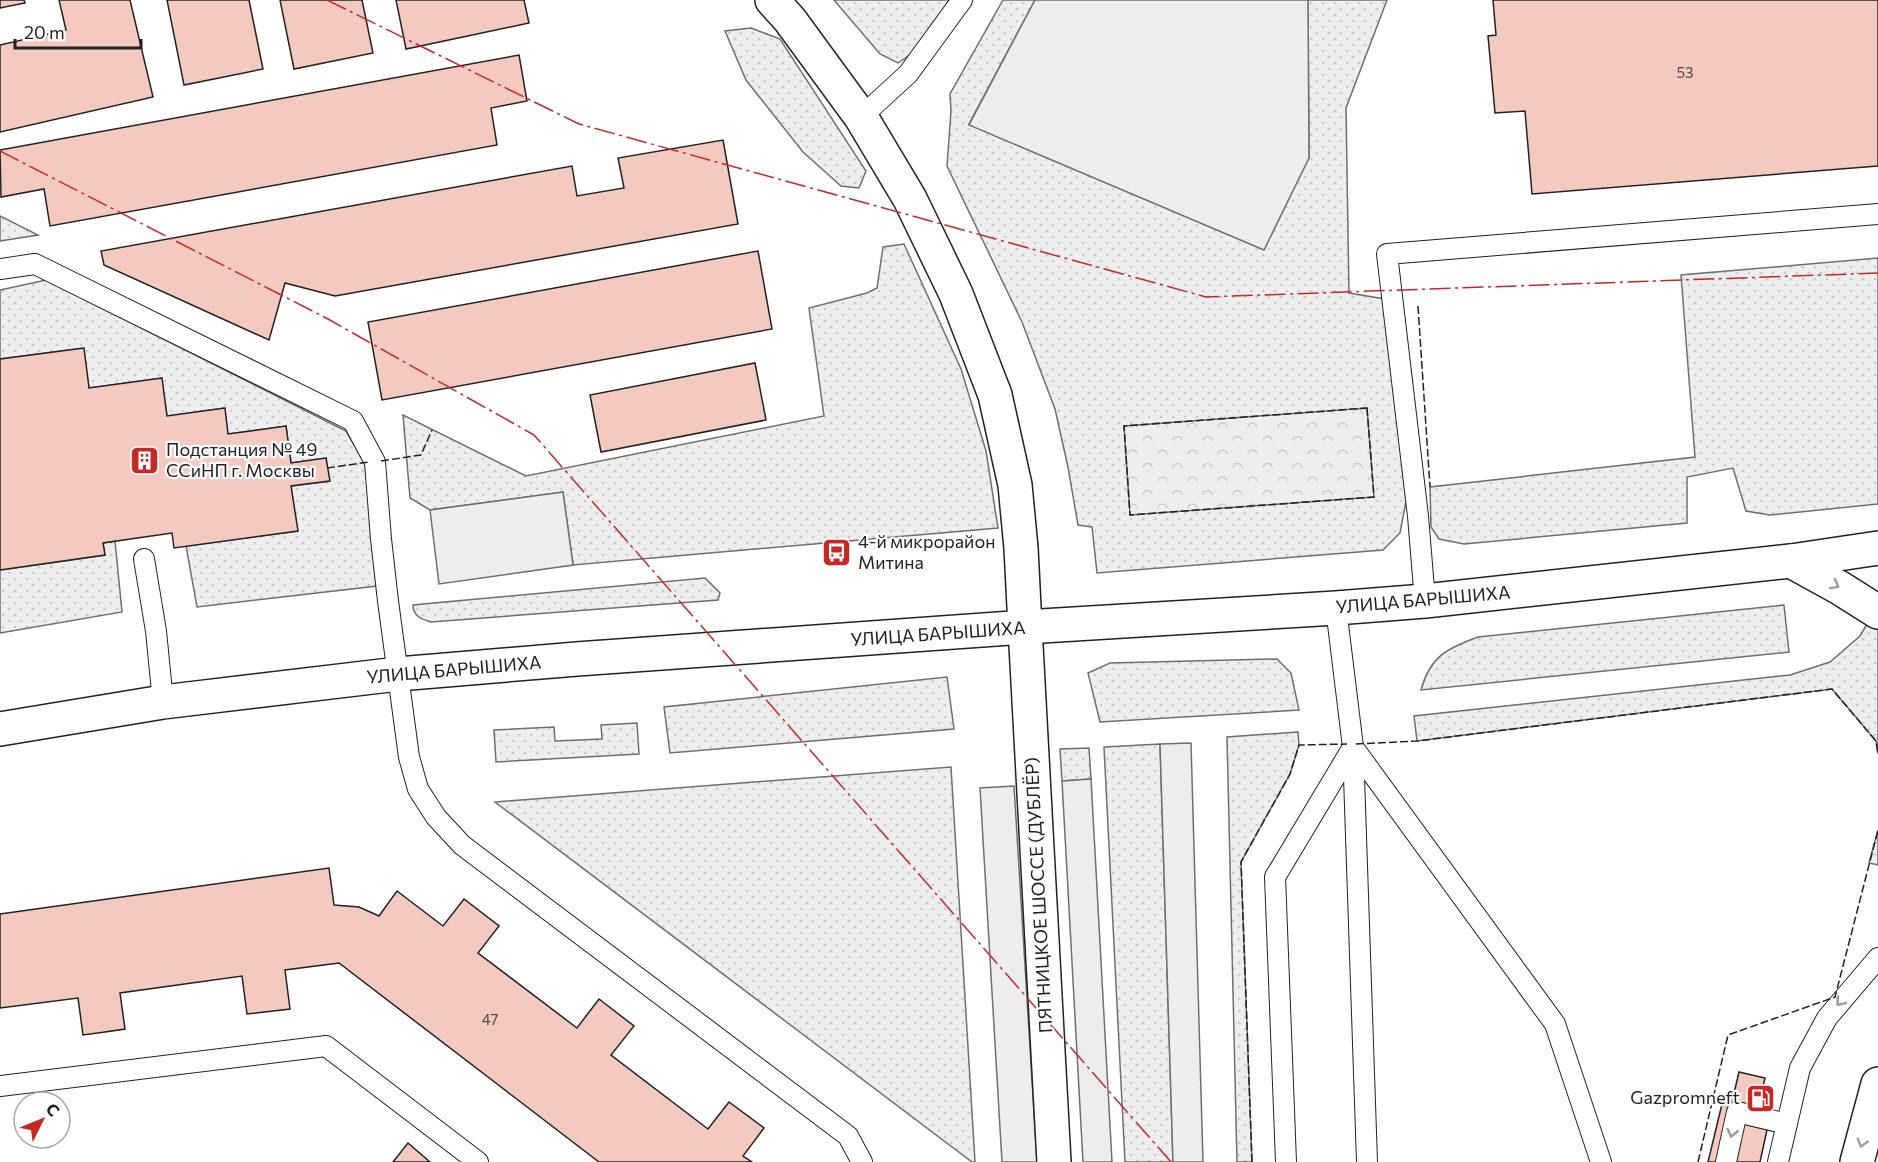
<svg xmlns="http://www.w3.org/2000/svg" width="1878" height="1162" font-family="Commissioner,sans-serif">
<defs>
<pattern id="grass-dots" width="8" height="8" patternUnits="userSpaceOnUse" patternTransform="scale(1.5)"><rect width="8" height="8" fill="#eee"/><path d="M2 2h.1M6 6h.1" fill="none" stroke="#ccc" stroke-width="1.8" stroke-linecap="round"/></pattern>
<pattern id="park-crowns" width="20" height="18" patternUnits="userSpaceOnUse" patternTransform="scale(1.5)"><rect width="20" height="18" fill="#eee"/><path d="M2 6a3 3 0 1 1 6 0M12 15a3 3 0 1 1 6 0" fill="none" stroke="#ccc"/></pattern>
</defs>
<rect width="100%" height="100%" fill="#fff"/>
<g fill="url(#grass-dots)" stroke="#6f6f6f" stroke-width="1.5">
<polygon points="834,0 950,0 914,52 898,63 880,54"/>
<polygon points="1003,0 1035,0 969,124 1309,158 1308,0 1387,0 1346,108 1349,293 1385,299 1407,496 1400,533 1383,550 1097,573 1092,527 1078,525 1068,467 1055,409 1022,322 947,166 951,111 950,94"/>
<polygon points="751,28 780,39 866,171 859,188 841,186 803,152 746,80 725,31"/>
<polygon points="0,216 38,235 0,241"/>
<polygon points="904,244 961,369 986,451 998,528 573,565 563,492 430,510 410,498 403,415 526,476 824,416 809,308 867,293 877,288 883,247"/>
<polygon points="1878,258 1878,504 1770,515 1746,511 1733,468 1687,477 1687,523 1464,544 1439,539 1431,527 1430,487 1695,457 1681,275"/>
<polygon points="46,280 346,431 365,463 377,586 197,607 186,546 297,531 291,486 329,481 326,458 291,463 286,426 228,434 224,408 167,416 161,378 89,388 83,348 0,359 0,290"/>
<polygon points="115,541 122,612 0,633 0,570 105,555 103,543"/>
<path d="M705,578L720,593L718,600L431,622C421,619 413,616 413,605Z"/>
<path d="M1784,605L1789,652L1421,690C1430,656 1448,648 1478,637Z"/>
<polygon points="1870,619 1878,626 1878,754 1876,741 1832,689 1417,741 1414,716 1790,675 1830,662 1860,636"/>
<polygon points="1277,659 1291,673 1299,710 1100,722 1088,673 1110,663"/>
<polygon points="947,677 954,729 670,753 664,707"/>
<polygon points="637,723 639,754 496,762 494,730 554,727 555,741 602,739 601,725"/>
<polygon points="1298,732 1299,745 1290,774 1241,862 1252,1162 1237,1162 1227,737"/>
<polygon points="1160,744 1173,1162 1125,1162 1104,747"/>
<polygon points="1089,748 1091,779 1062,781 1060,749"/>
<polygon points="951,767 975,1162 972,1162 495,802"/>
<polygon points="1878,830 1878,865 1869,863"/>
</g>
<polygon fill="url(#park-crowns)" stroke="#6f6f6f" stroke-width="1.5" points="1367,408 1374,497 1130,515 1124,426"/>
<g fill="#ededed" stroke="#6f6f6f" stroke-width="1.5">
<polygon points="1035,0 1308,0 1309,158 1264,250 969,125"/>
<polygon points="563,492 573,565 439,584 430,510"/>
<polygon points="1191,743 1203,1162 1173,1162 1160,744"/>
<polygon points="1091,779 1112,1162 1083,1162 1062,781"/>
<polygon points="1014,786 1037,1162 1002,1162 980,788"/>
</g>
<g fill="#f3c9c0" stroke="#222" stroke-width="1.5">
<polygon points="0,0 24,0 25,3 0,8"/>
<polygon points="59,0 130,0 153,97 0,132 0,45 66,30"/>
<polygon points="167,0 249,0 263,69 184,85"/>
<polygon points="280,0 362,0 373,53 294,69"/>
<polygon points="396,0 524,0 529,23 406,49"/>
<polygon points="1493,0 1878,0 1878,166 1532,194 1525,111 1495,113 1488,36 1496,35"/>
<polygon points="519,55 527,101 491,108 497,145 50,226 44,189 1,197 0,150"/>
<polygon points="723,140 738,224 335,296 285,283 269,340 104,265 101,251 572,166 577,196 624,188 618,158"/>
<polygon points="758,251 772,329 382,400 368,322"/>
<polygon points="84,348 89,388 162,378 167,416 225,408 228,434 286,426 291,463 326,458 330,481 291,486 298,531 174,548 172,533 103,543 105,555 0,570 0,359"/>
<polygon points="755,363 766,420 601,452 590,395"/>
<polygon points="329,868 334,905 359,907 379,916 397,891 443,926 464,899 499,926 478,953 577,1028 599,999 634,1026 611,1055 708,1129 729,1102 764,1128 743,1156 752,1162 599,1162 339,963 285,970 290,1009 247,1014 242,976 120,993 125,1029 105,1032 83,1035 78,998 0,1008 0,914"/>
<polygon points="1739,1072 1765,1078 1757,1112 1731,1106"/>
<polygon points="1722,1104 1770,1116 1760,1162 1708,1162"/>
<polygon points="408,1143 430,1162 393,1162"/>
</g>
<g fill="none" stroke-linecap="round" stroke-linejoin="round">
<defs>
<g id="service">
<polyline points="861,117 908,74 962,0"/>
<polyline points="0,269 35,264 353,421 375,462 381,539 388,601 409,757 418,789 436,817 462,845 848,1136 862,1162"/>
<polyline points="144,559 156,631 163,702"/>
<polyline points="1425,601 1418,516 1387,254 1878,214"/>
<polyline points="1353,747 1555,1024 1601,1162"/>
<polyline points="1353,747 1367,1162"/>
<polyline points="0,1086 326,1046 478,1162"/>
<polyline points="1286,1162 1275,877 1353,747 1336,608"/>
<polyline points="1726,1162 1737,1112 1787,1124"/>
<polyline points="1778,1162 1800,1068 1827,1018 1878,958"/>
</g>
<polyline id="minor" points="1025,627 1054,1162"/>
<polyline id="tertiary" points="772,0 790,20 861,117 910,199 956,294 995,395 1015,485 1021,548 1025,627"/>
<g id="secondary">
<polyline points="1791,561 1840,588 1878,612"/>
<polyline points="0,729 163,702 398,674 577,659 1025,627 1336,608 1425,601 1791,561 1878,548"/>
</g>
<polyline id="primary" points="1857,1162 1878,1084"/>
</defs>
<use href="#service" stroke="#222" stroke-width="22"/>
<use href="#minor" stroke="#222" stroke-width="36"/>
<use href="#tertiary" stroke="#222" stroke-width="36"/>
<use href="#secondary" stroke="#222" stroke-width="36"/>
<use href="#primary" stroke="#222" stroke-width="36"/>
<use href="#service" stroke="#fff" stroke-width="20"/>
<use href="#minor" stroke="#fff" stroke-width="33"/>
<use href="#tertiary" stroke="#fff" stroke-width="33"/>
<use href="#secondary" stroke="#fff" stroke-width="33"/>
<use href="#primary" stroke="#fff" stroke-width="33"/>
<g stroke="#222" stroke-width="1.5" stroke-dasharray="8 3" stroke-linecap="butt">
<polyline points="1418,306 1430,487"/>
<polygon points="1367,408 1374,497 1130,515 1124,426"/>
<polyline points="381,461 421,455 432,430"/>
<polyline points="327,468 369,462"/>
<polyline points="1356,744 1417,741 1832,689 1876,741 1878,754"/>
<polyline points="1252,1162 1241,862 1290,774 1299,745 1347,744"/>
<polyline points="1698,1162 1728,1035 1835,997 1878,830"/>
</g>
<g stroke="#c62828" stroke-width="1.5" stroke-dasharray="21 4.5 3 4.5" stroke-linecap="butt">
<polyline points="327,0 579,124 1206,297 1878,273"/>
<polyline points="0,151 328,319 534,435 1171,1162"/>
</g>
</g>
<defs><path id="oneway-chevron" d="M-2-3.5L2.5 0L-2 3.5" fill="none" stroke-width="1.6" stroke-linecap="round" stroke-linejoin="round" transform="scale(1.5)"/></defs>
<g stroke="#9c9c9c">
<use href="#oneway-chevron" transform="translate(1835 585) rotate(29)"/>
<use href="#oneway-chevron" transform="translate(1840 1002) rotate(130)"/>
<use href="#oneway-chevron" transform="translate(1732 1133) rotate(103)"/>
<use href="#oneway-chevron" transform="translate(1862 1143) rotate(105)"/>
</g>
<defs>
<symbol id="building-square" viewBox="-11 -11 22 22"><rect x="-9" y="-9" width="18" height="18" rx="4" fill="#c62828" stroke="#fff"/><path d="M-4-6H4V6H1V3H-1V6H-4ZM-2.5-4.3h1.7v1.8h-1.7ZM.8-4.3h1.7v1.8H.8ZM-2.5-1h1.7V.8h-1.7ZM.8-1h1.7V.8H.8Z" fill="#fff"/></symbol>
<symbol id="bus-square" viewBox="-11 -11 22 22"><rect x="-9" y="-9" width="18" height="18" rx="4" fill="#c62828" stroke="#fff"/><path d="M-5-6H5V4H4V6H2V4H-2V6H-4V4H-5ZM-3.5-4V0h7V-4ZM-3.5 1.2v1.5H-2V1.2ZM2 1.2v1.5H3.5V1.2Z" fill="#fff"/></symbol>
<symbol id="fuel-square" viewBox="-11 -11 22 22"><rect x="-9" y="-9" width="18" height="18" rx="4" fill="#c62828" stroke="#fff"/><path d="M-5.5-6h7V0h2V4h1.3V-2.5L3-4.5l.8-.8L6-3V5H2.5V1h-1V6h-7ZM-4.2-4.7v3.2H.2V-4.7Z" fill="#fff"/></symbol>
</defs>
<g fill-rule="evenodd">
<use href="#building-square" x="128" y="444" width="33" height="33"/>
<use href="#bus-square" x="820" y="536" width="33" height="33"/>
<use href="#fuel-square" x="1744" y="1082" width="33" height="33"/>
</g>
<g text-anchor="middle" stroke-width="4.5" stroke-linejoin="round" paint-order="stroke">
<g font-size="15" fill="#564c4a">
<text x="1685" y="78">53</text>
<text x="490" y="1025">47</text>
</g>
<g font-size="18" fill="#222" stroke="#fff" text-anchor="start">
<text x="166" y="456">Подстанция № 49<tspan x="166" dy="21">ССиНП г. Москвы</tspan></text>
<text x="858" y="548">4-й микрорайон<tspan x="858" dy="21">Митина</tspan></text>
<text x="1740" y="1104" text-anchor="end">Gazpromneft</text>
</g>
<g font-size="18" fill="#222" stroke="#fff">
<text transform="translate(1423 600) rotate(-5)" y="6">УЛИЦА БАРЫШИХА</text>
<text transform="translate(938 634) rotate(-4)" y="6">УЛИЦА БАРЫШИХА</text>
<text transform="translate(454 670) rotate(-5)" y="6">УЛИЦА БАРЫШИХА</text>
<text transform="translate(1039 895) rotate(-93)" y="6">ПЯТНИЦКОЕ ШОССЕ (ДУБЛЁР)</text>
</g>
</g>
<g transform="translate(42 1120) rotate(47)"><circle r="28" fill="#ffffff" stroke="#a7a7a7" stroke-width="1.5"/>
<path d="M0-4.5L10 22L0 15L-10 22Z" fill="#c62828"/>
<text y="-9" font-size="16" font-weight="bold" text-anchor="middle" fill="#222222">С</text>
</g>
<path d="M15 39v9h126v-9" fill="none" stroke="#222222" stroke-width="3"/>
<text x="24" y="39" font-size="18" fill="#222222" stroke="#ffffff" stroke-width="4.5" paint-order="stroke">20 m</text>
</svg>
